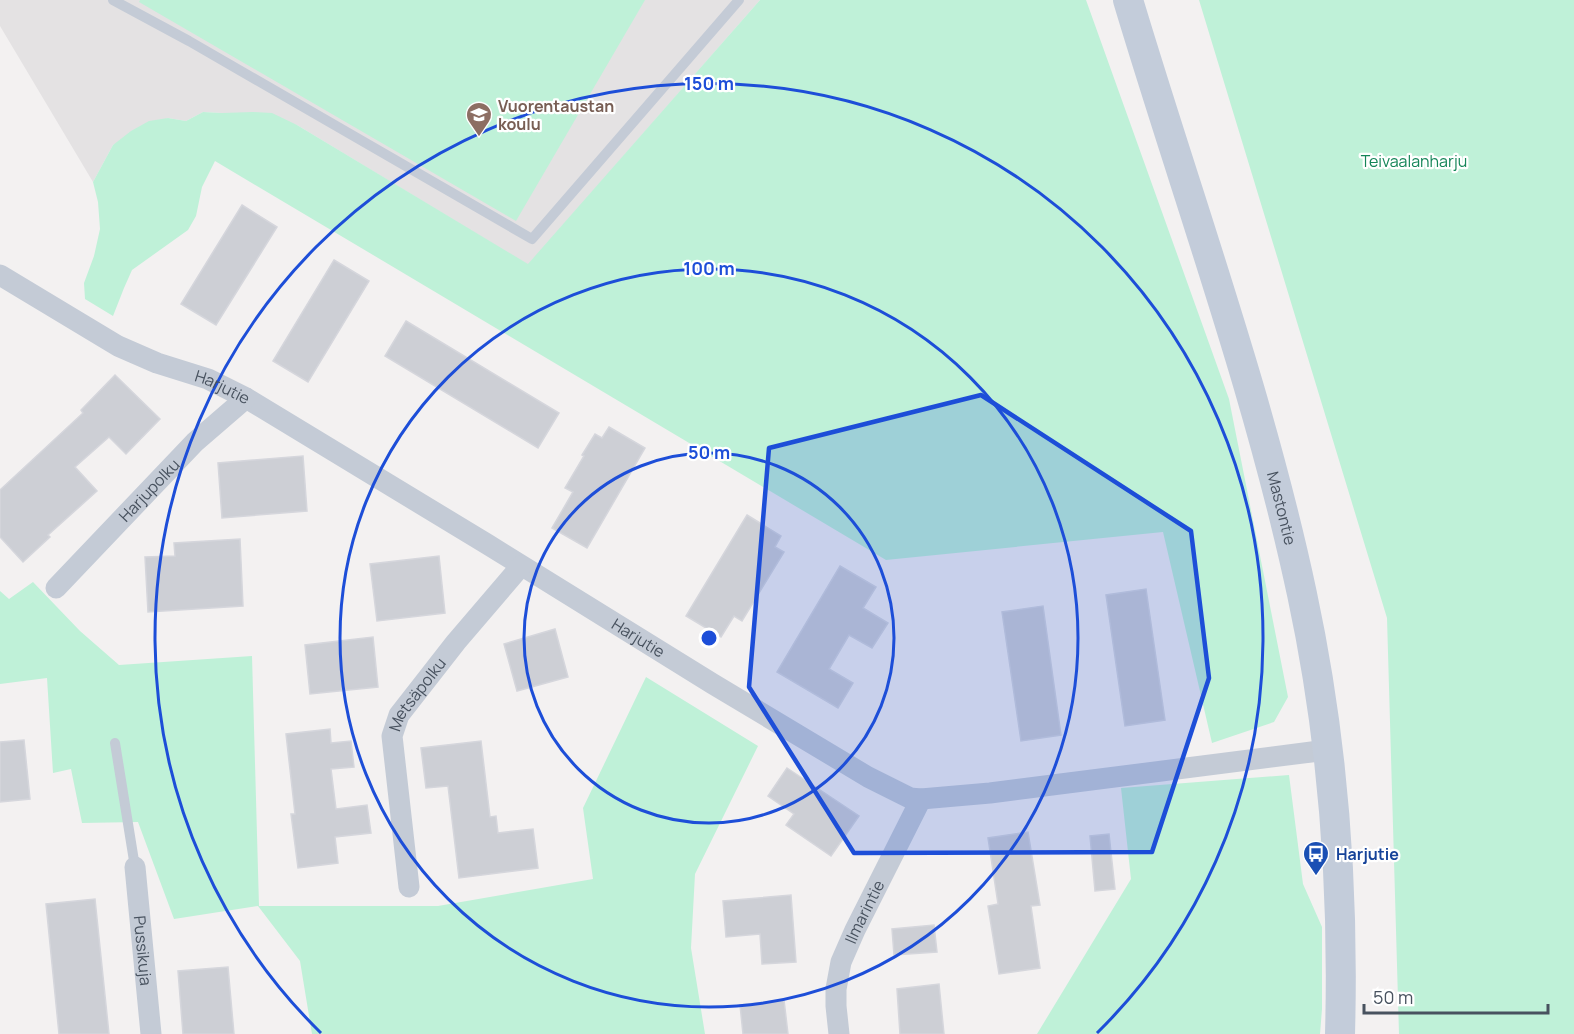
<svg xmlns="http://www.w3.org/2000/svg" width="1574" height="1034" font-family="Manrope,sans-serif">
<rect width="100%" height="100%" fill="#f3f1f1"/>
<polygon fill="#e4e2e3" points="0,0 760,0 528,265 297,125 222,113 203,112 186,121 168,118 113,145 93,182 0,26"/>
<g fill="#bff1d8">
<polygon points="140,0 645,0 516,221 139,2"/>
<polygon points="760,0 1086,0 1229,399 1288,697 1274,722 1212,743 1163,532 886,560 215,161 202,187 196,216 188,230 132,270 124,288 113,316 85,299 84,283 94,256 100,229 98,202 93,182 113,145 131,131 149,121 168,118 186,121 203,112 222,113 253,112 272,113 297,125 528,264"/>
<polygon points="1199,0 1574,0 1574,1034 1399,1034 1387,618"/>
<polygon points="33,582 80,631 119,665 252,656 259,906 438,906 593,879 583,808 646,677 758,746 695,874 691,948 705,1034 312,1034 300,961 258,906 174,919 138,822 82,823 71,769 53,773 47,678 0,684 0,591 9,599"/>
<polygon points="1289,775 1303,884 1322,927 1322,1009 1320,1034 1037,1034 1131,879 1121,788"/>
</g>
<g fill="#cdcfd5" stroke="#d5d6dc" stroke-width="1.5">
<polygon points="242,205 277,227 216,325 181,304"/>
<polygon points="334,260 369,281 308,382 273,361"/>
<polygon points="406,321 559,413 538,448 385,356"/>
<polygon points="115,375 160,419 126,454 109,437 75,467 97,491 48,535 50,537 23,562 0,537 0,490 83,413 81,410"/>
<polygon points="609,427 645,448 587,548 552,528 573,492 565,488 584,456 582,455 595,434 602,438"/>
<polygon points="303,456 307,511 222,518 218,463"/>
<polygon points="747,515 781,536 775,547 784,552 742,621 734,616 721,637 686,616"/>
<polygon points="240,539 243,606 148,612 145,557 175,556 174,543"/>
<polygon points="439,556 445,613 377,621 370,564"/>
<polygon points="840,566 876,587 863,608 888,623 872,648 849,635 829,669 853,683 838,708 777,672"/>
<polygon points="1146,589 1165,720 1125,726 1106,595"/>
<polygon points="1043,606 1061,735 1021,741 1002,612"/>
<polygon points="555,629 568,677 517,691 504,644"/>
<polygon points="373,637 378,687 310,694 305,645"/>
<polygon points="330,729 331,743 351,741 354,767 331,769 336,809 367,805 371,833 335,837 338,863 298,868 291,814 295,814 286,734"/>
<polygon points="24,740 30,799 0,802 0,742"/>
<polygon points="481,741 490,817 496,816 498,833 533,829 538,868 459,878 448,786 426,788 421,748"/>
<polygon points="787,768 859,816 831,856 786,825 794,814 768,796"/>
<polygon points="1028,832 1040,905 1031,906 1040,968 999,974 988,906 998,904 988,838"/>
<polygon points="1109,834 1115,889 1095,891 1090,836"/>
<polygon points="791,895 796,962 762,964 760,934 726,937 723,901"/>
<polygon points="95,899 109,1034 59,1034 46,904"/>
<polygon points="934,925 937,952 894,955 892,929"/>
<polygon points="228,967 234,1034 183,1034 178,971"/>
<polygon points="939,984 944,1034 900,1034 897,989"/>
<polygon points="784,1000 788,1034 743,1034 740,1005"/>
</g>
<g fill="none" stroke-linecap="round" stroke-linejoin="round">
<g stroke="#c4cbd6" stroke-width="10">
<polyline points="113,0 189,41 532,239 739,0"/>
<polyline points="115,743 135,867"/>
</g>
<g stroke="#c4cbd6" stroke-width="21">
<path id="s1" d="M0,275L118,346L157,363L208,379L246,398L487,544L713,684L868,777L910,798L921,799L990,793L1327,750"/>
<path id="s2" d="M56,588L195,442L246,398"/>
<path id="s3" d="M135,867L151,1034"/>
<path id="s4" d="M409,887L392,736L399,715L456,642L521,566"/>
<path id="s5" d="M839,1034L836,1006V989L841,962L855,930L921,799"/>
</g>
<path stroke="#c3ccda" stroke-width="30" id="s6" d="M1128,0C1187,197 1259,392 1302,594C1333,738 1344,887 1340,1034"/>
</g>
<path fill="#1d4ed8" fill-opacity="0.2" stroke="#1d4ed8" stroke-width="4.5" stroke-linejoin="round" d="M981,395L1191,531L1209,678L1152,852L854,853L749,687L769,448Z"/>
<g fill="none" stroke="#1d4ed8" stroke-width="3">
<circle cx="709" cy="638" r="185"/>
<circle cx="709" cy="638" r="369"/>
<path d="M321 1033A554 554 0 1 1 1097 1033"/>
</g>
<defs>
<symbol id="school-pin" viewBox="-11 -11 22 30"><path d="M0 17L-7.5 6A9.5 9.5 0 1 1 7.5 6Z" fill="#8d6e63" stroke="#fff"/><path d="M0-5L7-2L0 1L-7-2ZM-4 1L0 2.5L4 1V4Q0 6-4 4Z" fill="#fff"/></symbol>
<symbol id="bus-pin" viewBox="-11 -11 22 30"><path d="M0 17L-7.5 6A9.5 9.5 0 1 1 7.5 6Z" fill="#1a4fb4" stroke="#fff"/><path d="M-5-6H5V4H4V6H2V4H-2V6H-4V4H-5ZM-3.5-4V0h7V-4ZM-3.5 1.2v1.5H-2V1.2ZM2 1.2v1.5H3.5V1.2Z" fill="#fff"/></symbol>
</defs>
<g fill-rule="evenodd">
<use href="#school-pin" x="464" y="100" width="30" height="40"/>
<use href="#bus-pin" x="1301" y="839" width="30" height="40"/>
</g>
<g text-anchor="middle" stroke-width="4.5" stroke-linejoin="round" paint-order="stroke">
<g font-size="16" font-weight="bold" fill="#785e54" stroke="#fff" text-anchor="start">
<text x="498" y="112">Vuorentaustan<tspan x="498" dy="18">koulu</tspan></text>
</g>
<g font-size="16" fill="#148558" stroke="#fff">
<text x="1414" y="167">Teivaalanharju</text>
</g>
<g font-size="16" fill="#48525f" stroke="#fff">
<text dy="6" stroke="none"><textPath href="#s1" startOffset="250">Harjutie</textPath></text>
<text dy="6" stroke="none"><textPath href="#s2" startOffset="135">Harjupolku</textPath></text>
<text dy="6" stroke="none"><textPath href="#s6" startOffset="531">Mastontie</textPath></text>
<text dy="6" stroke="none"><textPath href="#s1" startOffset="736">Harjutie</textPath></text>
<text dy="6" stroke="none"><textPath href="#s4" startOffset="201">Metsäpolku</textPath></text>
<text dy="6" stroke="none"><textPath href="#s5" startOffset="128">Ilmarintie</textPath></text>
<text dy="6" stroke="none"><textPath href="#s3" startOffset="84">Pussikuja</textPath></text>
</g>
<g font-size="16" font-weight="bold" fill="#164399" stroke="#fff" text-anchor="start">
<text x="1336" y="860">Harjutie</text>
</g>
</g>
<circle cx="709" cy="638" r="9" fill="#1d4ed8" stroke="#fff" stroke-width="3"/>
<g font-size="18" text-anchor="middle" font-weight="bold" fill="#1d4ed8" stroke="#fff" stroke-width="4.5" stroke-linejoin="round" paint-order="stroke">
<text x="709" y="90">150 m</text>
<text x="709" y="275">100 m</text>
<text x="709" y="459">50 m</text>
</g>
<path d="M1364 1004v9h184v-9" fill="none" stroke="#48525f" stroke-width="3"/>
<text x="1373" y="1004" font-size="18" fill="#48525f" stroke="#ffffff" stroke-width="4.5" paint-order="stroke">50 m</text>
</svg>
